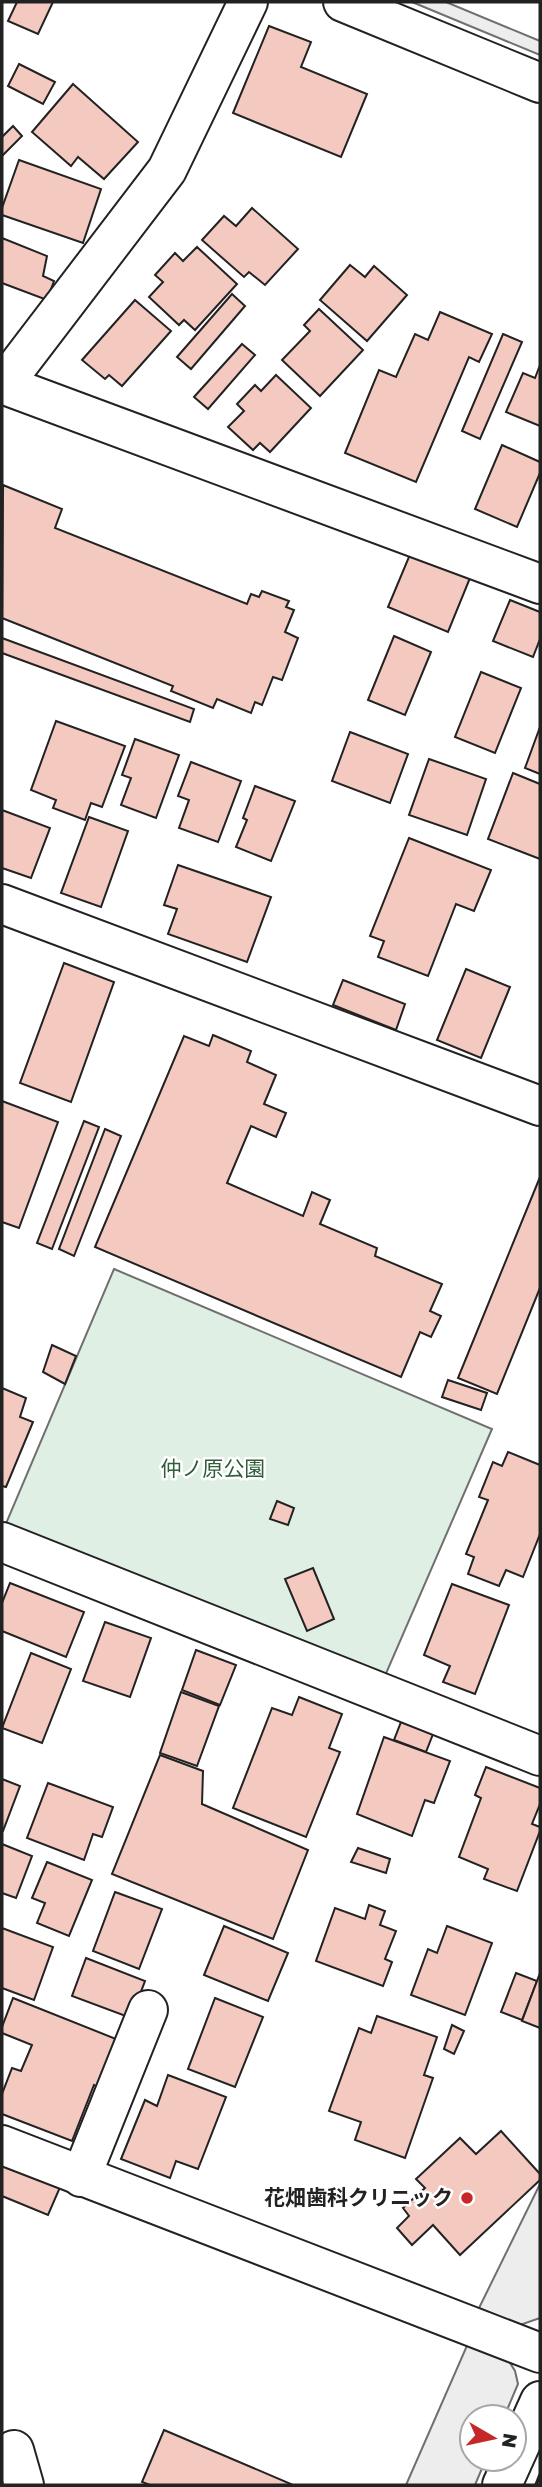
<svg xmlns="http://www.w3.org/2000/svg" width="542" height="2487" font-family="'Golos Text','Noto Sans JP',sans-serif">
<rect width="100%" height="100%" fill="#fff"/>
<polygon fill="#e0efe3" stroke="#6f6f6f" stroke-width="2" points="114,1269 492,1429 378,1692 2,1533"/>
<g fill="#ededed" stroke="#6f6f6f" stroke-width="2">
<polygon points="412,2 446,2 540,41 540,55"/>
<polygon points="540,2184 540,2318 520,2325 479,2308"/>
<polygon points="469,2341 507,2358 515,2371 518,2384 504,2417 472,2417 472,2459 486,2459 475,2485 406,2485"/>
</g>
<g fill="#f3c9c0" stroke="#222" stroke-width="2">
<polygon points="17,2 53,2 38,34 8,21"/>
<polygon points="269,26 311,42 301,67 367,94 341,157 233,113"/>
<polygon points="19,64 55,82 43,104 8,86"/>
<polygon points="73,84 138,142 104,179 78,157 71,166 32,132"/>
<polygon points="13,126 22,136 2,156 2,137"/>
<polygon points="19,160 101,189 83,243 2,215 2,208"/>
<polygon points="252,208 298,249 265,285 249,272 244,277 202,240 224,216 236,226"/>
<polygon points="2,238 47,256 43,276 54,281 47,300 2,283"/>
<polygon points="197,247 237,284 195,330 184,320 179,325 149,297 163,282 155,275 175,253 183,261"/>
<polygon points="350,265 365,277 374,266 407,295 367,341 320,300"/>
<polygon points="232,294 245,306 191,369 177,357"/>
<polygon points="135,300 171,331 122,386 109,375 105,379 82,360"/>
<polygon points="319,309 363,350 320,396 282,360 310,331 304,325"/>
<polygon points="440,312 492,334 479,362 469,357 416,482 345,453 379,370 396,377 415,334 428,340"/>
<polygon points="503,334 522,342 480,439 462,431"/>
<polygon points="242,344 255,355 208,409 194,397"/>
<polygon points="540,365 540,426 506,412 523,373 535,378"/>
<polygon points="276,375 311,408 270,452 260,443 253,450 228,427 244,411 237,404 255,385 261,391"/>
<polygon points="502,445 540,462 540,473 517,527 475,509"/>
<polygon points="3,485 62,509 55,528 247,604 251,594 259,597 262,591 289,601 286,607 294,610 285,632 298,638 282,680 273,677 262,705 255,702 251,713 217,699 213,708 171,691 173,686 2,618"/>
<polygon points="411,552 470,578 448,632 388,607"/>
<polygon points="510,600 540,612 540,639 533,657 493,641"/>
<polygon points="394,636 431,652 405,715 368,700"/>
<polygon points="2,638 194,709 190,722 2,653"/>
<polygon points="481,672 521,688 495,753 455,737"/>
<polygon points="56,721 125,746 102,807 91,803 85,820 53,808 56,800 31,790"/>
<polygon points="540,727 540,774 525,768"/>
<polygon points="350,732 408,754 390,803 332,781"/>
<polygon points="135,739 179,755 156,818 121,805 131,778 122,775"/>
<polygon points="429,759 486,779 467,835 409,815"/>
<polygon points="191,762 241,781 218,842 179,828 189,800 178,796"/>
<polygon points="513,773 540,784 540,859 488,839"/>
<polygon points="255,786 295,801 271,861 236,847 247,820 243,818"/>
<polygon points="2,810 50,828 31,878 2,868"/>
<polygon points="89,817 128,831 101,907 61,893"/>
<polygon points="409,838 491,870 474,911 456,904 428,976 378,957 384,941 370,936"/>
<polygon points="178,865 271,897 247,962 168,934 177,909 164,905"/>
<polygon points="64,963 114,982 71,1102 20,1083"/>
<polygon points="466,969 510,987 481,1058 437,1040"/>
<polygon points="343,980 405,1004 396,1030 333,1005"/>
<polygon points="213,1035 251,1051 247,1062 276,1075 264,1104 286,1113 276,1137 251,1126 227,1183 303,1216 312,1192 330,1200 320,1224 377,1248 375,1256 442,1284 430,1311 441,1316 431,1337 420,1332 401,1377 95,1247 184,1036 209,1046"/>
<polygon points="2,1101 58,1122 19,1228 2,1222"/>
<polygon points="84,1121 99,1127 52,1249 37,1243"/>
<polygon points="105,1129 121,1136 74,1256 59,1249"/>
<polygon points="540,1177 540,1288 497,1394 458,1378"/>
<polygon points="52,1345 76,1356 65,1384 43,1372"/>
<polygon points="448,1380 487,1393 481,1410 442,1397"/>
<polygon points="2,1388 26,1398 20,1417 33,1422 6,1487 2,1486"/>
<polygon points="508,1452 540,1465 540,1534 523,1577 506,1570 499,1586 468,1574 474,1557 466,1554 488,1500 479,1497 493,1462 502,1466"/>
<polygon points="277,1501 294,1508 288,1525 270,1519"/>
<polygon points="313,1568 334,1619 307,1631 285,1579"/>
<polygon points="10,1583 84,1612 66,1657 2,1631 2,1603"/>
<polygon points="452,1584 509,1605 475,1694 443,1682 450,1666 424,1655"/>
<polygon points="105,1622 151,1638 130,1697 83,1681"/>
<polygon points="196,1650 236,1665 220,1705 182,1690"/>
<polygon points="31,1653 71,1669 42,1743 2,1728"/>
<polygon points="181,1692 219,1706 197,1766 160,1753"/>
<polygon points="299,1697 342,1714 329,1748 340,1752 306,1837 233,1808 272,1708 292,1715"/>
<polygon points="401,1722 433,1734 426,1752 394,1740"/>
<polygon points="384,1737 450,1761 434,1803 425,1800 412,1836 357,1814"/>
<polygon points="160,1755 203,1771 202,1804 308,1850 273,1939 112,1874"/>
<polygon points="486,1767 540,1788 540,1804 532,1824 540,1827 540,1831 517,1891 484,1879 488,1869 459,1857 481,1798 475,1795"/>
<polygon points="2,1779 20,1786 3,1831 2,1831"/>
<polygon points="48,1783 113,1807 102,1837 93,1834 84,1860 27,1838"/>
<polygon points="2,1844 32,1856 16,1898 2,1893"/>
<polygon points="358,1848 390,1859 386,1873 351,1862"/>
<polygon points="47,1862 92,1880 69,1936 37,1923 45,1903 32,1898"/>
<polygon points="115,1892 162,1909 139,1969 93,1951"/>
<polygon points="369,1905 385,1911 380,1925 396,1931 385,1959 392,1962 383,1986 316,1961 335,1908 365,1919"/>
<polygon points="224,1926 288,1953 268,2001 204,1975"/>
<polygon points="447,1926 492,1943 465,2015 411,1995 428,1949 437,1953"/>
<polygon points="2,1928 53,1947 34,2000 2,1988"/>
<polygon points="86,1958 145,1981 131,2018 72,1996"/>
<polygon points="516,1973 537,1981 522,2020 501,2012"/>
<polygon points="540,1973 540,2028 522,2021"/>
<polygon points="13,1998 121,2041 101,2089 94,2085 72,2141 2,2114 2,2094 12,2068 21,2071 32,2045 2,2033 2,2027"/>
<polygon points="215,1998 263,2017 235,2087 188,2069"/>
<polygon points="377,2016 437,2037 424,2075 433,2078 405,2158 355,2140 361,2122 329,2111 359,2028 371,2033"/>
<polygon points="452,2025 464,2031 454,2054 444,2049"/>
<polygon points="168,2075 226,2097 198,2169 176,2161 170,2178 121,2159 145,2100 157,2106"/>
<polygon points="501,2131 540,2174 540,2180 460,2255 433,2225 412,2245 397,2228 409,2216 403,2208 425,2188 416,2179 460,2138 476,2154"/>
<polygon points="2,2154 61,2185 48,2215 2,2196"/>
<polygon points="164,2430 291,2484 290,2485 150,2485 142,2482"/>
</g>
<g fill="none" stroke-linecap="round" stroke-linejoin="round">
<defs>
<g id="street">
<polyline points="2,384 540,584"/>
<polyline points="3,385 167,170 248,2"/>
<polyline points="2,904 540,1106"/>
<polyline points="2,1542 540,1756"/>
<polyline points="2,2145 540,2353"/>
<polyline points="81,2177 148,2010"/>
<polyline points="14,2450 24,2485"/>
</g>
<polyline id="secondary" points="343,2 540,83"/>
<polyline id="highway" points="502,2485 540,2401"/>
</defs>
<use href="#street" stroke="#222" stroke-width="42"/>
<use href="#secondary" stroke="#222" stroke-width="42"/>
<use href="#highway" stroke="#222" stroke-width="42"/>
<use href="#street" stroke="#fff" stroke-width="38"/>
<use href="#secondary" stroke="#fff" stroke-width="38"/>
<use href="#highway" stroke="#fff" stroke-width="38"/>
<polyline stroke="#222" stroke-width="3.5" points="536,2485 540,2475"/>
</g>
<circle fill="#c62828" stroke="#fff" stroke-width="2.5" cx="467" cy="2198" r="7"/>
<g text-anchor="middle" stroke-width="5" stroke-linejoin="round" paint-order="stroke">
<g font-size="21" fill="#2f5e38" stroke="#fff">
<text x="213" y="1476">仲ノ原公園</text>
</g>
<g font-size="21" font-weight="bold" fill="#222" stroke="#fff" text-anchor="end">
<text x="453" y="2205">花畑歯科クリニック</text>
</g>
</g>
<rect width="542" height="2487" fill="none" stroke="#222222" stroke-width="7"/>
<g transform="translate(493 2438) rotate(99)"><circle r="33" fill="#ffffff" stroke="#a7a7a7" stroke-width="2"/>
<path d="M0-5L12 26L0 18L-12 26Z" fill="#c62828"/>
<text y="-10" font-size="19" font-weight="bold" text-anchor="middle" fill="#222222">N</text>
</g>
</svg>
